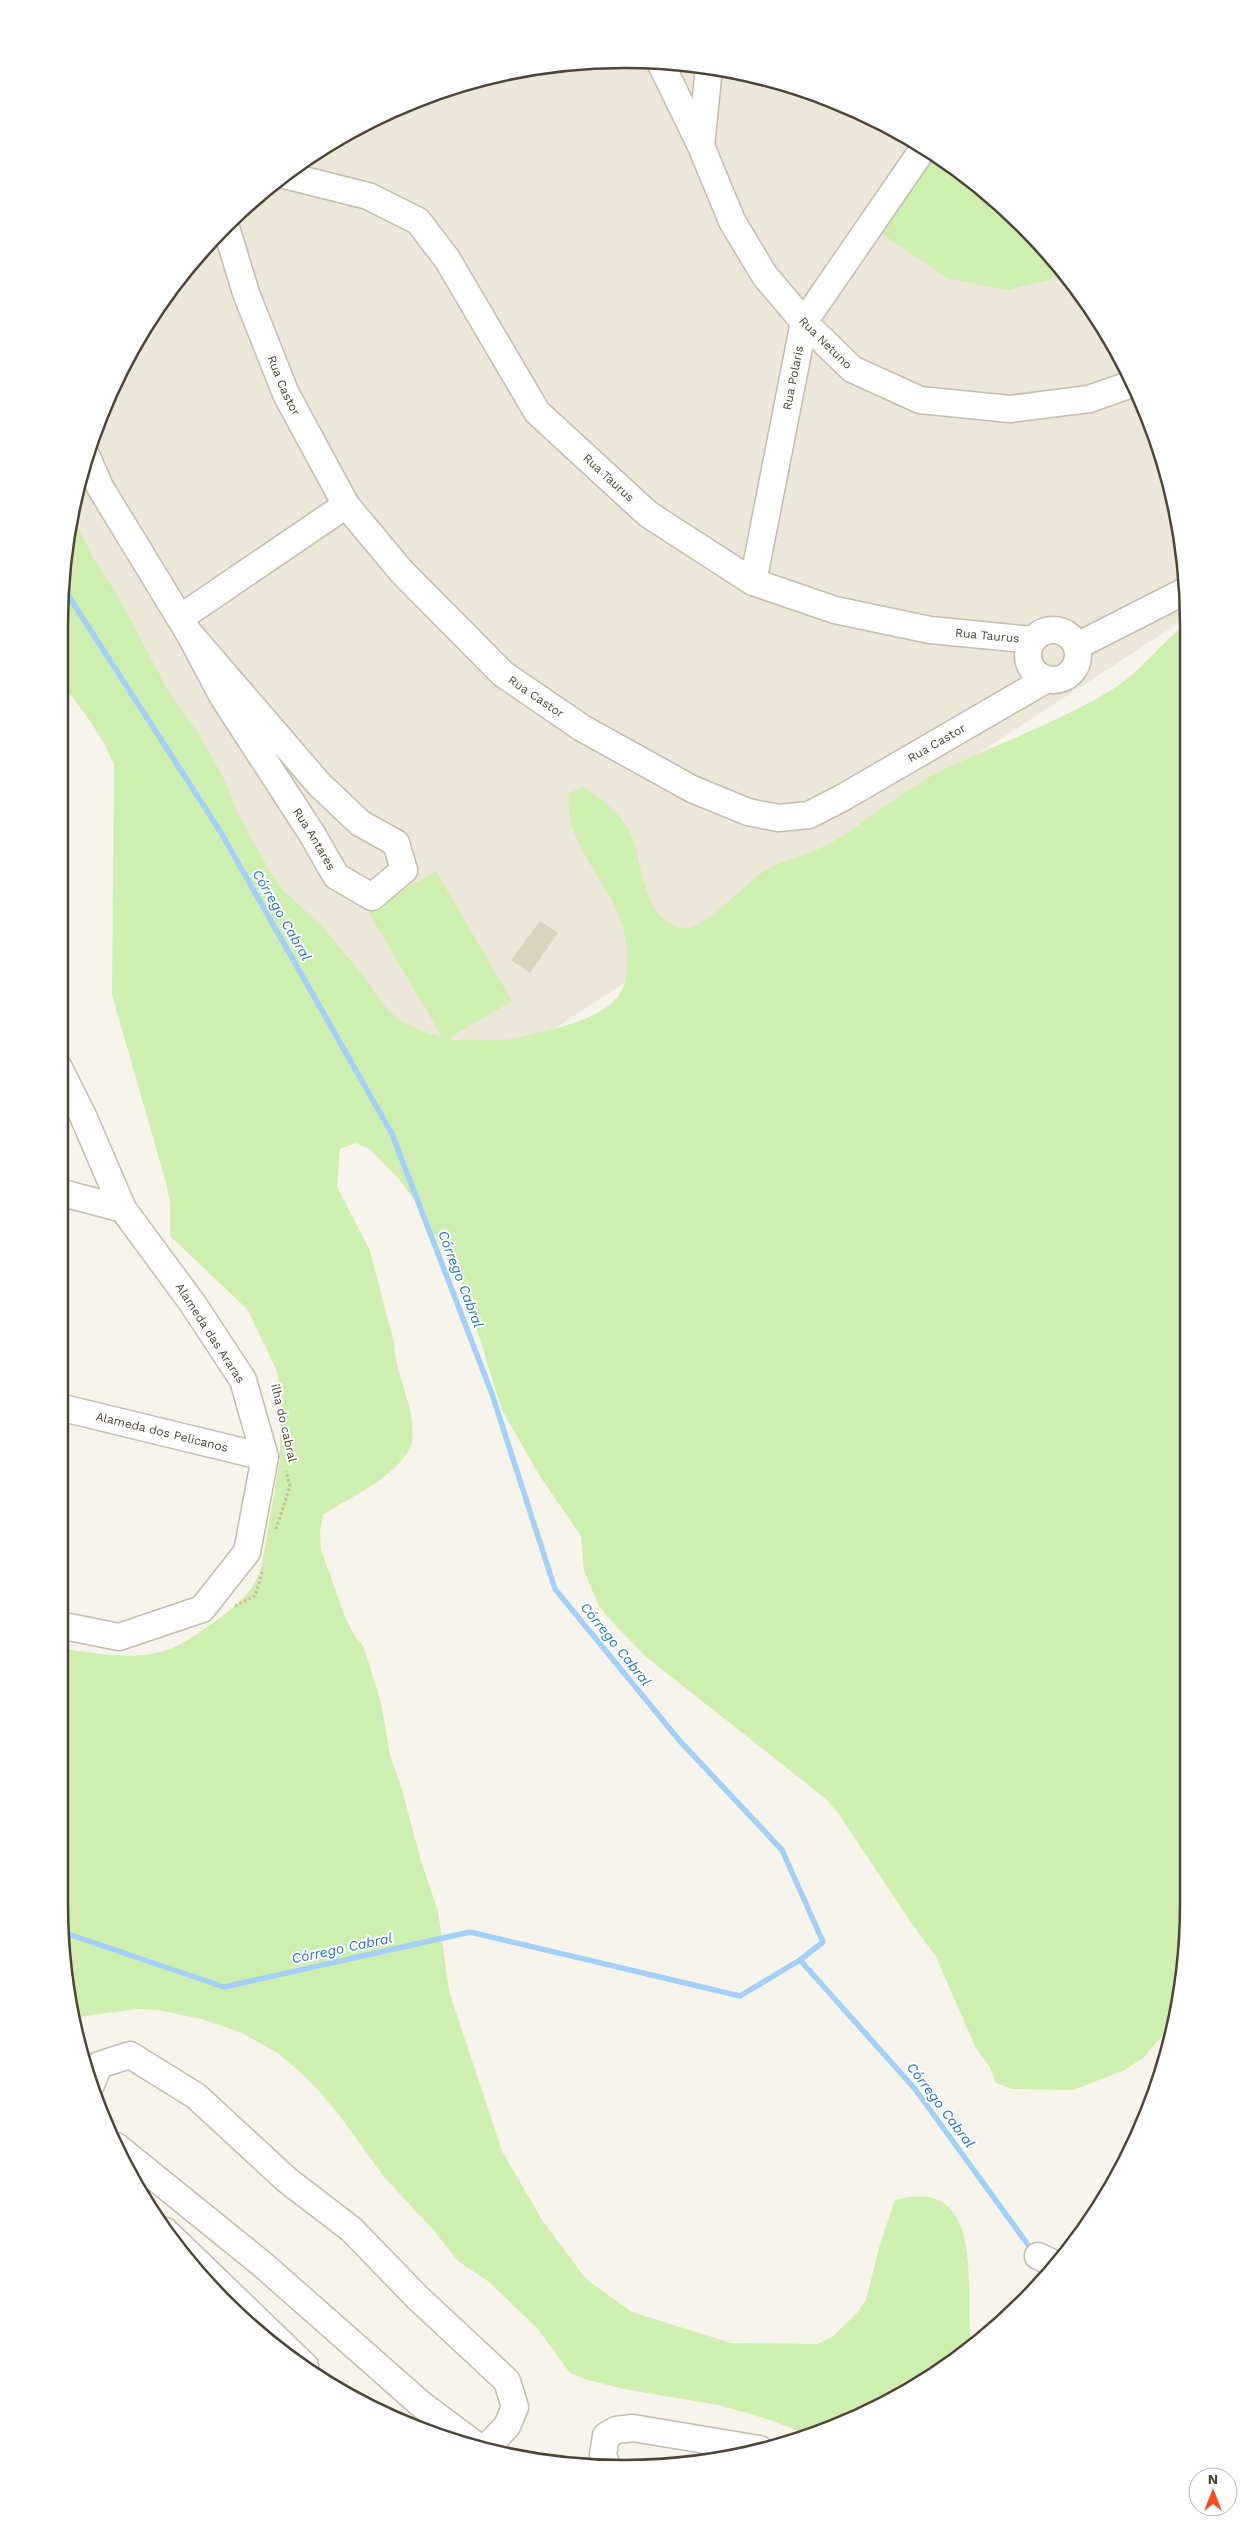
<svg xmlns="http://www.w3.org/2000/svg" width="1248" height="2527" font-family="'Work Sans',sans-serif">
<rect width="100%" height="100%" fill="#f7f4eb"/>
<polygon fill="#ece7d8" points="624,59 735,70 841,102 968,175 1072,280 1146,407 1184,550 1185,619 392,1134 70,513 102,407 154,310 225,224 310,154 408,102 514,70"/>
<g fill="#cfefb0">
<polygon points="934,156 968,175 1067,275 1008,290 949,279 882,234"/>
<path d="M70,512L92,555L123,605L166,687L199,734L224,779L237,812L272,875L283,890L323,927L368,982L388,1010L401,1021L419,1030L442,1037L368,911L436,871L512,1001L449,1038L453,1040C470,1040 486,1041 503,1040C516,1039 531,1034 544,1031C571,1025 617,1013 625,982C627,976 626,969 627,963C629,940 621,917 610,897C592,865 564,832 569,793L584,787C602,799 624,816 632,837C644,868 642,916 681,928C702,934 746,881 766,870C787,858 813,854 834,841C869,820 904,789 941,771C1000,742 1064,721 1119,685C1141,670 1163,642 1185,624L1189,1903L1178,2014L1176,2020L1144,2057L1125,2070L1073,2090L1012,2089L996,2083L990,2067L976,2048L936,1957L907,1917L839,1814L826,1799L645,1656L611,1621L599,1606L584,1571L581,1536L539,1475L502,1410L464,1289L418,1205L398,1178L370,1149L355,1143L340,1149L337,1186L370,1251L394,1343C395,1367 405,1388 410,1410C412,1419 414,1437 411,1445C399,1476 350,1497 323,1515L320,1531L321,1550L345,1617L354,1635L364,1647L381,1703L390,1755L402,1790L421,1861L438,1911L449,1991L502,2151L542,2220L586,2279L632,2312L731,2343L817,2344L832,2337L857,2313L866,2300L880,2244L895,2200C989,2174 964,2293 971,2349L874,2410L811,2436L773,2421L719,2405L624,2389L584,2379L570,2373L537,2328L489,2282L458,2261L435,2232L385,2178L339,2115L311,2082L279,2054L242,2033L202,2019L157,2010L137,2009L71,2018L59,1903V1648C98,1653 141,1664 179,1645C191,1639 202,1630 214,1622C235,1607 252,1594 261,1569L280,1460V1392L277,1371L247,1309L170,1236V1203L166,1183L112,995L114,764C100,732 81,707 59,681V624Z"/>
</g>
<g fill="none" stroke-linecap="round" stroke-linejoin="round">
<g stroke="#a2d0f9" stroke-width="5.5">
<polyline points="62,586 220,831 392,1134 492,1394 555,1589 679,1740 782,1850 823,1942 800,1960 915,2089 1034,2253"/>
<polyline points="62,1932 224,1987 470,1932 740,1996 800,1960"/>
</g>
</g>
<polygon fill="#dad1bf" points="540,921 558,933 530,973 511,960"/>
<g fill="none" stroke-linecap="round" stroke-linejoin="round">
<defs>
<g id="minor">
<path id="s1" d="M660,62L701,146L732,221L765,276L804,322L852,369L920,400L1010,409L1089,399L1132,384"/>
<polyline points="701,146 709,67"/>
<path id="s2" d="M284,175L368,196L418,221L447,259L537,412L648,514L753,582L835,610L930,630L1033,640"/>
<path id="s3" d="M225,224L246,293L286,394L346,505L402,572L503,674L582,728L692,789L748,812L778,818L809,815L842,798L1047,679"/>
<path id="s4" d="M87,457L100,487L189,633L223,697L312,834L336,876L372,897L404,870L396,843L360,823L319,784L189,633"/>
<path id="s5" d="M753,582L804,322L923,149"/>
<polyline points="180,618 346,505"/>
<circle cx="1053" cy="655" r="25"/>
<polyline points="1077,646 1185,591"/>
<polyline points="59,1192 123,1209"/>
<path id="s6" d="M59,1407L265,1457"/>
<polyline points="59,1625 119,1637 202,1609 247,1552 265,1457 243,1380 193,1304 123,1209 83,1116 59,1068"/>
<polyline points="90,2087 99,2065 130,2055 196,2096 287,2180 351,2229 418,2298 507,2381 515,2407 507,2426 485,2449"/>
<polyline points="116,2146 262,2264 422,2405 477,2446"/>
<polyline points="165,2231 305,2366"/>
<polyline points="1038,2256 1057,2265"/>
<polyline points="607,2466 603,2455 606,2436 616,2430 633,2428 759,2449"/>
</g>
</defs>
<use href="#minor" stroke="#c4bdac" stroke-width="29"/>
<g stroke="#c8ba9b" stroke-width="3" stroke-dasharray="2.5 2.5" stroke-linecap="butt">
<polyline points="59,1035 64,1046"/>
<polyline points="276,1529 290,1486 286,1471"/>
<polyline points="235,1606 255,1596 263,1569"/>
</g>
<use href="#minor" stroke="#fff" stroke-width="26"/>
</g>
<g text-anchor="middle" stroke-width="4" stroke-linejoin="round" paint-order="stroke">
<g font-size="12" fill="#4d4637" stroke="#fff">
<text dy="4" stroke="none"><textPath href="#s1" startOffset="329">Rua Netuno</textPath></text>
<text dy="4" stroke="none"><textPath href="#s5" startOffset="208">Rua Polaris</textPath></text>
<text dy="4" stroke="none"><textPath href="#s3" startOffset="172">Rua Castor</textPath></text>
<text dy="4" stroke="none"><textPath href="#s2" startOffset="465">Rua Taurus</textPath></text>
<text dy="4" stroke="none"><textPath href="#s2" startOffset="885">Rua Taurus</textPath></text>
<text dy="4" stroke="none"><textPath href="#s3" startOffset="578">Rua Castor</textPath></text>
<text dy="4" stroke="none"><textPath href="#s3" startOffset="1028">Rua Castor</textPath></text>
<text dy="4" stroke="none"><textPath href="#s4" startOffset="445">Rua Antares</textPath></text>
<text transform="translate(210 1333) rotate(57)" y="4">Alameda das Araras</text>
<text transform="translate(284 1423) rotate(77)" y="4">ilha do cabral</text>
<text dy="4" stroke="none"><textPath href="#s6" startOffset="106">Alameda dos Pelicanos</textPath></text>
</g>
<g font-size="14" font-style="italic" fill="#2278c7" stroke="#fff">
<text transform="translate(282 915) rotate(60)" y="5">Córrego Cabral</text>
<text transform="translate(461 1279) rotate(69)" y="5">Córrego Cabral</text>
<text transform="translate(616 1644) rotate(51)" y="5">Córrego Cabral</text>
<text transform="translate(342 1948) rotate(-12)" y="5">Córrego Cabral</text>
<text transform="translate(941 2105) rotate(53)" y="5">Córrego Cabral</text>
</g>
</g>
<path d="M0 0H1248V2527H0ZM624 68H624A556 556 0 0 1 1180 624V1904A556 556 0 0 1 624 2460H624A556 556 0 0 1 68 1904V624A556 556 0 0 1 624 68Z" fill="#fff" fill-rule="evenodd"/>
<path fill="none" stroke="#4d4637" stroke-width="2.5" d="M624 68H624A556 556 0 0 1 1180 624V1904A556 556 0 0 1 624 2460H624A556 556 0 0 1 68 1904V624A556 556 0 0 1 624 68Z"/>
<g transform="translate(1213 2492)"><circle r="24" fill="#ffffff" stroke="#b8b5af"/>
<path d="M0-4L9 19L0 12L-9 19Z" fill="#ff4a1a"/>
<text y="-8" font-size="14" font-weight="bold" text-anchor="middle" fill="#4d4637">N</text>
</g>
</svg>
